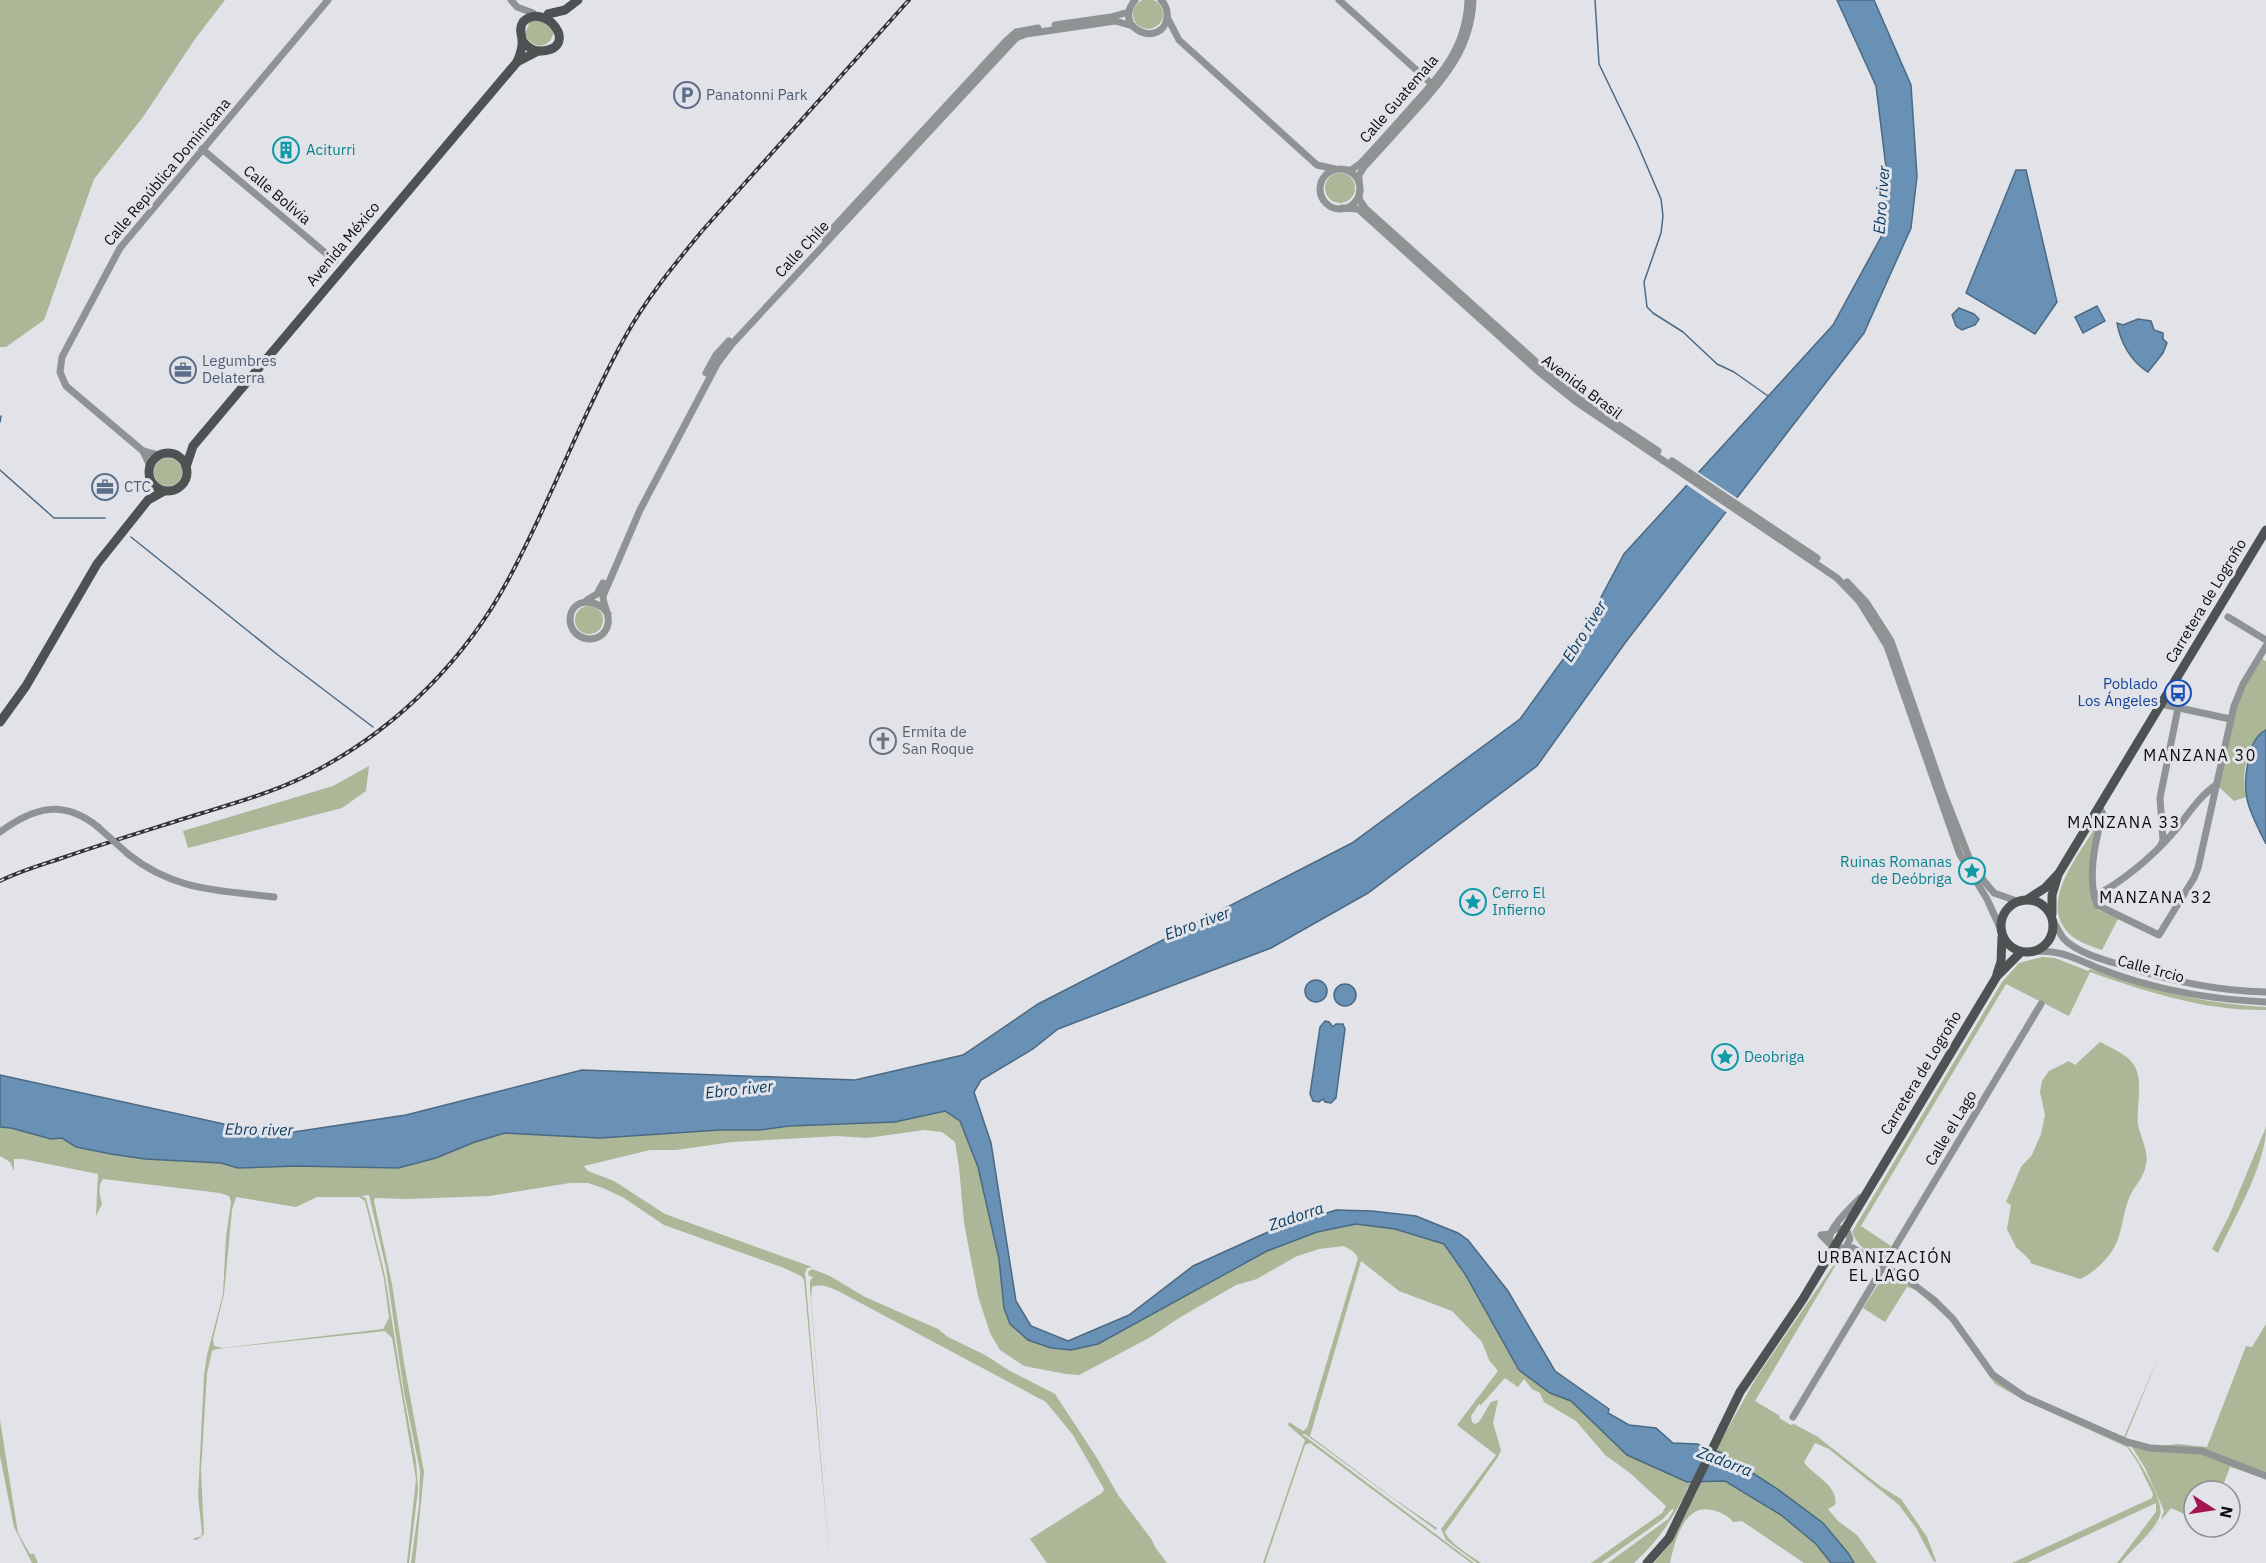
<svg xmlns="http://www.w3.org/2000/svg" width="2266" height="1563" font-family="'IBM Plex Sans',sans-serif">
<rect width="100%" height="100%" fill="#e2e2e9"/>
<g fill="#abb797" fill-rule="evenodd">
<circle cx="1148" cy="14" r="15"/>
<polygon points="0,0 225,0 195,39 143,117 94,179 44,320 6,347 0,347"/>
<path d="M538,17L554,31C551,49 532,51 525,34L530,21Z"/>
<circle cx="1340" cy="188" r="15"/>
<circle cx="168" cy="472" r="14"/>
<circle cx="589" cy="620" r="14"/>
<path d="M2262,659L2266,661V730C2246,739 2241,777 2246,797L2234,801L2219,787L2236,708L2245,687Z"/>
<polygon points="369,766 366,791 342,808 188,848 183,831 333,786"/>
<path d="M2095,828L2097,830L2092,902L2098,910L2118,919L2102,950C2093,947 2084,944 2076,939C2033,909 2077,858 2095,828Z"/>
<path d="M2042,957L2055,958L2088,971L2090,969C2148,989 2204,1004 2266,1007V1010C2205,1011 2147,992 2090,972L2069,1016L2006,984L1861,1226L1891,1246L1884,1257C1870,1257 1857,1245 1852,1232L2002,982L2019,963Z"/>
<path d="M2100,1042C2111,1048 2127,1054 2134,1065C2144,1082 2136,1105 2138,1124C2140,1137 2149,1151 2146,1164C2144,1178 2135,1185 2130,1196C2124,1209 2123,1223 2119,1236C2114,1254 2096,1272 2080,1279L2030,1263L2031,1261L2016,1247L2007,1229L2011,1205L2006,1202L2021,1167L2032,1155L2041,1134L2045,1115L2040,1092L2042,1081L2049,1071L2069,1061L2075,1065Z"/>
<path d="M945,1111L960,1121L978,1167L999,1259L1004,1308L1010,1324L1051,1348L1071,1350L1098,1344L1267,1251L1317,1232L1356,1224L1395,1229L1444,1244L1465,1274L1519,1370L1550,1393L1571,1401L1627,1455L1687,1482L1725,1481L1781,1515L1816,1544L1831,1563H1804L1742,1521L1733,1522C1728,1515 1720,1512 1712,1510C1684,1503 1675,1541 1670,1563H1654L1669,1545L1697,1491L1688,1487C1675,1517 1658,1541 1634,1563H1608L1668,1519L1674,1510L1672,1509L1663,1519L1601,1563H1591L1662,1513L1666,1506L1630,1473L1605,1455L1576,1421L1544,1402L1540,1393L1532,1389L1524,1379L1518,1387L1505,1378L1481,1405L1479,1404L1471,1416L1472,1422L1475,1424L1479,1422L1491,1402L1498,1400L1493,1423L1501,1450L1498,1457L1445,1532C1450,1544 1470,1555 1481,1563H1477L1446,1540L1441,1529L1496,1455L1457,1425L1498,1371L1489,1360L1482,1342L1452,1311L1399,1291L1361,1261L1310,1436L1393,1498L1437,1528L1436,1530L1305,1434H1302L1474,1563H1471L1310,1443L1305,1445L1265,1563H1263L1305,1440L1288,1425L1289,1422L1303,1431L1307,1428L1358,1258L1354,1252L1344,1246L1319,1249L1295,1257L1257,1279L1236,1285L1179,1318L1149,1338L1079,1375L1066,1374L1024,1366L1000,1350L990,1333L978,1296L964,1223L959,1167L955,1142L942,1132L924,1130L867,1138L837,1136L732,1142L676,1150H650L584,1166L588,1171L614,1181L665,1214L812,1267L807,1268L805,1273L830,1563L804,1280L801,1276L784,1268L664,1225L624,1198L603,1188L588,1183H570L489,1196L407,1199L375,1198L374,1201L392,1284L404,1363L424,1472L415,1563H411L419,1505L420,1471L404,1392L386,1268L369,1195L361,1196L366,1198L385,1276L403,1392L416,1461L418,1490L409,1563H407L416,1479L392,1338L385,1331L216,1349L212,1351L207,1373L201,1471L204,1534L197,1540L192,1539L201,1536L202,1532L198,1496L204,1376L207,1355L223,1294L226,1237L231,1202L229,1196L220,1193L103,1179C97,1187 100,1195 102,1204L96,1216L98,1174L23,1159H14V1171L10,1162L0,1156V1127L11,1128L51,1139L62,1138L76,1147L111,1154L145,1159L221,1163L238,1168L296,1166L398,1168L436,1158L475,1142L505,1133L600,1138L721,1130H760L789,1126L895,1122ZM236,1197L296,1207L317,1197H359L365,1201L384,1279L389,1318L383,1329L223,1348L214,1346L213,1339L224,1294L232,1210Z"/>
<path d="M2266,1127C2266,1165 2234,1218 2218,1253L2212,1249L2229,1216Z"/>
<path d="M1837,1263L1755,1401L1780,1416L1779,1418L1791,1425L1794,1424L1818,1437L1880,1486L1901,1499L1927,1537L1936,1561L1934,1562L1916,1528L1899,1505L1829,1449L1815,1443L1804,1462C1813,1476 1839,1485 1835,1505L1828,1509L1838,1521L1857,1535L1877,1563H1854L1848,1553L1776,1488L1715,1451L1756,1378L1833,1266Z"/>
<path d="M812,1269L830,1276L865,1297L938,1329L948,1337L985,1355L1010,1371L1055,1394L1097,1458L1118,1495L1152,1540L1155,1547L1167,1563H1047L1030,1539L1102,1493L1104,1489L1073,1435L1046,1402L840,1292C831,1288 822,1283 812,1287L811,1297L831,1545L810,1289V1281L813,1277L809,1276L808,1272Z"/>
<path d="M1885,1274L1908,1285L1909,1284L1944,1311L2004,1385L2126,1444C2136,1455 2165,1501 2160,1515C2156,1530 2131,1550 2121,1563H2117L2156,1512V1503L2027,1563H2012L2152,1498L2153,1494L2138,1463L2127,1447L2024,1400L1995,1384L1951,1321L1916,1290L1907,1287L1885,1322L1863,1308Z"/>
<path d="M2266,1324V1473C2243,1465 2218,1451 2194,1448C2167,1445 2145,1448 2119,1437L2121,1435L2124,1437L2158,1358L2125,1439L2147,1445L2160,1446L2178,1444L2207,1447L2246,1346L2252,1347Z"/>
<polygon points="0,1420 18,1533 30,1554 34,1554 38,1563 32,1563 14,1527 0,1456"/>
<polygon points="2132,1447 2197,1452 2266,1477 2266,1479 2230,1467 2221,1491 2194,1491 2194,1514 2184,1514 2171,1508 2133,1555 2161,1520 2164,1511 2145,1468"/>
</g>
<g fill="#6891b5" stroke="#4c6983" stroke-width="1.5">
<polygon points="1837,0 1874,0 1911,85 1917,176 1911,228 1864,333 1625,643 1537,766 1368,893 1271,948 1058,1029 1033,1049 981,1080 974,1092 991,1143 1016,1301 1031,1326 1068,1341 1129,1315 1193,1266 1268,1232 1336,1210 1372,1211 1416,1216 1458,1233 1468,1240 1508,1291 1555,1371 1609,1409 1608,1413 1629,1425 1656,1428 1673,1443 1697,1444 1722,1453 1776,1488 1823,1523 1848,1553 1854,1563 1831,1563 1816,1544 1781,1515 1725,1481 1687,1482 1627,1455 1571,1401 1550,1393 1519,1370 1465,1274 1444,1244 1395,1229 1356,1224 1317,1232 1267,1251 1098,1344 1071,1350 1051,1348 1028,1340 1010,1324 1004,1308 999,1259 978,1167 960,1121 945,1111 895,1122 789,1126 760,1130 720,1130 600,1138 505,1133 475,1142 436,1158 398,1168 296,1166 238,1168 221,1163 145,1159 111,1154 76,1147 62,1138 51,1139 11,1128 0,1127 0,1075 274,1135 406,1115 582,1070 855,1080 963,1055 1038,1004 1352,843 1520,719 1582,633 1624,554 1833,325 1881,237 1888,184 1876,86"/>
<polygon points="2016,170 2026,170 2057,302 2035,334 1966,293"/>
<polygon points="2097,306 2105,321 2083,333 2075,317"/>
<polygon points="1959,308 1974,314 1979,319 1975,325 1962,330 1956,326 1952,315"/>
<path d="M2138,319L2151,321L2154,330L2163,333V339L2167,343L2163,353L2148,372C2130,361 2120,341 2117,323L2123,325Z"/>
<path d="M2266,730V844C2249,810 2240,796 2249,757C2251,747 2256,735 2266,730Z"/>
<circle cx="1316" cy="991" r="11"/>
<circle cx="1345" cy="995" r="11"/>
<polygon points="1325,1021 1329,1022 1333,1027 1336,1024 1343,1024 1345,1029 1336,1098 1331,1103 1325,1102 1323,1099 1319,1102 1313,1101 1310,1094 1320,1027"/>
</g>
<polygon fill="#e2e2e9" points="1695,470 1740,500 1729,514 1684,483"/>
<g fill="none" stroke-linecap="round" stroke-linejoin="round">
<g stroke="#4c6983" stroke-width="1.5">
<polyline points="1595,0 1599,64 1637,143 1661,199 1663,216 1661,233 1644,282 1647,307 1653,313 1683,332 1717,364 1734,372 1768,396"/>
<polyline points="0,422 1,416"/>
<polyline points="0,470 54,518 105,518"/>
<polyline points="131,537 278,655 373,727"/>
</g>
<g stroke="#909393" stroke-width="7">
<polyline points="511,0 517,7 533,13"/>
<path d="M1135,0C1111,29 1162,49 1167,18C1168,10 1166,5 1161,0"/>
<polyline points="1339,0 1434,86"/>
<polyline points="1167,17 1179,40 1317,165 1335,169"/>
<polyline points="1055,25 1111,17 1129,12"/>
<polyline points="202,149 335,261"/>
<circle cx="1340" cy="189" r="20"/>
<path d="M1347,170H1351L1361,163C1377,146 1392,129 1408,111C1439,77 1466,50 1468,0"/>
<path d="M1359,183V175L1364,167C1381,148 1398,130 1414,112C1445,78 1471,48 1473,0"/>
<polyline points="1360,190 1359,199 1365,208 1554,378 1587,404 1658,451"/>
<polyline points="1342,208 1358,209 1539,372 1575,401 1837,578 1859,601 1887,646 1960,855 1987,899 2001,930"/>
<polyline points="824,238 1007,40 1016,32 1038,28"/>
<polyline points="706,373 716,355 729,341"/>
<polyline points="143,451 158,455"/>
<polyline points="1672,461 1817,558"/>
<polyline points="150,466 143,451 66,386 60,372 62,357 120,248 328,0"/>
<polyline points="1847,582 1866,602 1891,641 1943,791 1970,860 1984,881 1994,893 2017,901"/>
<polyline points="587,600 597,594 603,583"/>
<path d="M608,614C599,598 571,597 570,619C570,642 603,647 608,624C610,614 603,606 603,596L640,510L717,364L732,344L1016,38L1026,34L1115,21L1133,26"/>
<polyline points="2228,617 2266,640"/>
<polyline points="2161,704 2230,719"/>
<path d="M2099,807L2103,814C2095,841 2087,879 2097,905L2159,935L2194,878L2198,868L2234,706L2243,684L2266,646"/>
<path d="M0,832C34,807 63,799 98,827"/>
<polyline points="2161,845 2163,840 2160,798 2178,708 2173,685"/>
<path d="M128,854C174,891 218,890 274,897"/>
<path d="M2094,896C2120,884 2153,856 2172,834C2186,818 2198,797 2216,785"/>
<path d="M2052,919C2056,925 2059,933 2064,939C2077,952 2100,959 2118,964C2166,980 2215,991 2266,992"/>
<path d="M2032,952C2057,948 2076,959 2098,968C2114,974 2130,980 2147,984C2186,995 2226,1000 2266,1002"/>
<path d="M1832,1231L1838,1228L1847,1231L1850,1239L1846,1247C1841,1249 1836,1251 1832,1246C1820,1234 1852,1207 1860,1198"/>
<polyline points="1829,1243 1821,1235 1830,1234"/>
<polyline points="1853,1248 1909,1281 1934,1300 1953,1319 1993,1375 2025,1397 2127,1442 2150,1448 2202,1451 2266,1476"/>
<polyline points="1793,1417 2041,1004"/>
</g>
<g stroke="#4c5352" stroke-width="9">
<polyline points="548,14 565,10 578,0"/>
<path d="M517,62C520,55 523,46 522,39C521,33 519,28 523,22C545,0 581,48 542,51C533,52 527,47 522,40"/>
<circle cx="168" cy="472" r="19"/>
<polyline points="186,467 193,446 517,62 538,51"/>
<polyline points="0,722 26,686 97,564 148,500 164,491"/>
<polyline points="2028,899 2045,888 2059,873 2266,530"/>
<circle cx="2027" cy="926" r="26"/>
<polyline points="2052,914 2052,895 2058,875"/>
<polyline points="1997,974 2001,962 2002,937"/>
<polyline points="1647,1563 1669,1538 1740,1392 1803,1299 1997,976 2021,952"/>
</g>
<defs>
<path id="rail" d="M0,881C20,871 41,865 62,858C108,842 155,828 202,813C242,801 284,789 321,768C399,726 466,658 508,580C551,501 581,416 625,337C646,299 674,265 702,231L909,0"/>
</defs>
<use href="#rail" stroke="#333336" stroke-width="4"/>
<use href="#rail" stroke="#e2e2e9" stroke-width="1.5" stroke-dasharray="4.5" stroke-linecap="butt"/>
<polyline stroke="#909393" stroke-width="7" points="98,827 128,854"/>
</g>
<defs>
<symbol id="parking-ring" viewBox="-11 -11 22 22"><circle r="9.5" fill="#e2e2e9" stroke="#5c6f8a" stroke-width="1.5"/><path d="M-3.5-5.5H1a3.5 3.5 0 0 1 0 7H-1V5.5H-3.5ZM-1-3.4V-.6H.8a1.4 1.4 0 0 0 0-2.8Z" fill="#5c6f8a"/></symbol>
<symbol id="building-ring" viewBox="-11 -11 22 22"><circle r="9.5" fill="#e2e2e9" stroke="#0f9aa8" stroke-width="1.5"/><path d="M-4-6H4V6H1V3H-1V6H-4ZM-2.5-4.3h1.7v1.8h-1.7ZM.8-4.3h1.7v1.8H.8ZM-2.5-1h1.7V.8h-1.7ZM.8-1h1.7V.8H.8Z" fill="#0f9aa8"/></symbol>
<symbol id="office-ring" viewBox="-11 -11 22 22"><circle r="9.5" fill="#e2e2e9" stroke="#5c6f8a" stroke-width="1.5"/><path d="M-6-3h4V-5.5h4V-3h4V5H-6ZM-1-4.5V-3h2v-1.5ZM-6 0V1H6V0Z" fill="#5c6f8a"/></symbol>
<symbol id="bus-ring" viewBox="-11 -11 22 22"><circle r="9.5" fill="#e2e2e9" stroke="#1a4fb4" stroke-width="1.5"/><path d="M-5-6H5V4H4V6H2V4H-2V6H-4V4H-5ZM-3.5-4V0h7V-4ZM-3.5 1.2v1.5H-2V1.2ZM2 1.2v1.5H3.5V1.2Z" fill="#1a4fb4"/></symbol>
<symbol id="church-ring" viewBox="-11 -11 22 22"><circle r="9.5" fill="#e2e2e9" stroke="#6b7280" stroke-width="1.5"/><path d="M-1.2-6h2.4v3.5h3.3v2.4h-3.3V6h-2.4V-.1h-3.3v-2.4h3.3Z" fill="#6b7280"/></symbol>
<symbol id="sight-ring" viewBox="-11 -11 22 22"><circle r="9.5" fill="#e2e2e9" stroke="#0f9aa8" stroke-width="1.5"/><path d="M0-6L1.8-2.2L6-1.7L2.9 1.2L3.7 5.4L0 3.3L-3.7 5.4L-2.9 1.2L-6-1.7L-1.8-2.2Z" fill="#0f9aa8"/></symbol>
</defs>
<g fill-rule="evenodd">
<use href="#parking-ring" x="672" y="80" width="30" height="30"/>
<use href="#building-ring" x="271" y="135" width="30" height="30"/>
<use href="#office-ring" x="168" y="355" width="30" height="30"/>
<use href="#office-ring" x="90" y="472" width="30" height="30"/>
<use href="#bus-ring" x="2163" y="678" width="30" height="30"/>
<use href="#church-ring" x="868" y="726" width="30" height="30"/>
<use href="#sight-ring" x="1957" y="856" width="30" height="30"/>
<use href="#sight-ring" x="1458" y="887" width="30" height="30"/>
<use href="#sight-ring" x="1710" y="1042" width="30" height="30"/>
</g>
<g text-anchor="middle" stroke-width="6" stroke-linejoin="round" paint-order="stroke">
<g font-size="15" fill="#4e5e75" stroke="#e2e2e9" text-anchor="start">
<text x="706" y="100">Panatonni Park</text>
<text x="202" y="366">Legumbres<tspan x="202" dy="17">Delaterra</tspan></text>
<text x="124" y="492">CTC</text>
</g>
<g font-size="15" fill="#0c0c0e" stroke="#e2e2e9">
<text transform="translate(1399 99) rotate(-49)" y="5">Calle Guatemala</text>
<text transform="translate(167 172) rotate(-50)" y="5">Calle República Dominicana</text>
<text transform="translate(277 195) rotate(40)" y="5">Calle Bolivia</text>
<text transform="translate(343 244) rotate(-50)" y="5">Avenida México</text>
<text transform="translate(802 249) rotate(-47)" y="5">Calle Chile</text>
<text transform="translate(1582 387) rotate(37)" y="5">Avenida Brasil</text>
<text transform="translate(2206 601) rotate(-59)" y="5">Carretera de Logroño</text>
<text transform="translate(2151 969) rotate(15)" y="5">Calle Ircio</text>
<text transform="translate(1921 1073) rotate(-59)" y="5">Carretera de Logroño</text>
<text transform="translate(1951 1128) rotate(-59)" y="5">Calle el Lago</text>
</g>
<g font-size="15" fill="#0d838f" stroke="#e2e2e9" text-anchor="start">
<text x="306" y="155">Aciturri</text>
<text x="1952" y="867" text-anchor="end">Ruinas Romanas<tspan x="1952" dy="17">de Deóbriga</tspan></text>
<text x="1492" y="898">Cerro El<tspan x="1492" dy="17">Infierno</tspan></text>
<text x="1744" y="1062">Deobriga</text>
</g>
<g font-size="15" fill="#164399" stroke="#e2e2e9" text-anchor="end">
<text x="2158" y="689">Poblado<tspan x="2158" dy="17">Los Ángeles</tspan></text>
</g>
<g font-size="15" fill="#5b616d" stroke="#e2e2e9" text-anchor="start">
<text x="902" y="737">Ermita de<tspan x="902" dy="17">San Roque</tspan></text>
</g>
<g font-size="16" font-style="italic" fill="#0a3e61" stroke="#e2e2e9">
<text transform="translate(1881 200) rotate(-86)" y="6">Ebro river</text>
<text transform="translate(1584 631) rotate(-58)" y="6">Ebro river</text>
<text transform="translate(1197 923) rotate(-20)" y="6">Ebro river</text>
<text transform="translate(739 1089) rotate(-6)" y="6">Ebro river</text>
<text transform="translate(259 1129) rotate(1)" y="6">Ebro river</text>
<text transform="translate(1296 1216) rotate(-19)" y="6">Zadorra</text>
<text transform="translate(1725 1461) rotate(21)" y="6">Zadorra</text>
</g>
<g font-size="16" letter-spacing="1.5" fill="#0c0c0e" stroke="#e2e2e9">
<text x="2200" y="761">MANZANA 30</text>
<text x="2124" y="828">MANZANA 33</text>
<text x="2156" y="903">MANZANA 32</text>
<text x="1885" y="1263">URBANIZACIÓN<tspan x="1885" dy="18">EL LAGO</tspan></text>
</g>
</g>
<g transform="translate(2212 1509) rotate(102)"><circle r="28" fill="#e2e2e9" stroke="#8c8c91" stroke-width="1.5"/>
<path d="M0-4.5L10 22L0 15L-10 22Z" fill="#a61452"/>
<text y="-9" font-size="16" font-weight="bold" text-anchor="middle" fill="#0c0c0e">N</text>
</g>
</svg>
